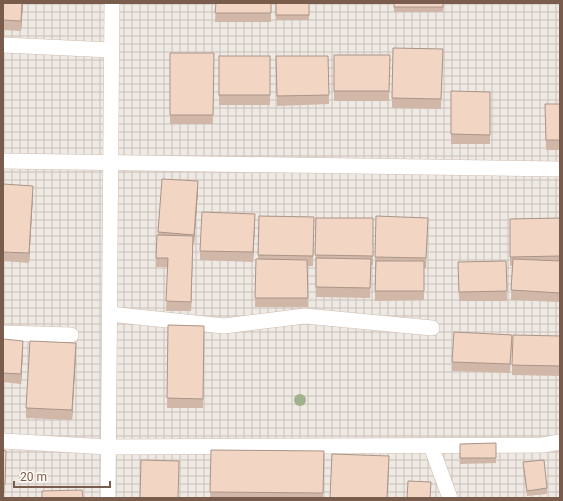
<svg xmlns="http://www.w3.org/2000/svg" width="563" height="501" font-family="Roboto,sans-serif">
<defs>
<pattern id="industrial-grid" width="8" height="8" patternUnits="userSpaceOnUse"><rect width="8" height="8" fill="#efe9e4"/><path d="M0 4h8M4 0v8" fill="none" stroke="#c7c0bb"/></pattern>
</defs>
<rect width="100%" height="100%" fill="#fdf6ec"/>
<rect fill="url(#industrial-grid)" x="3" y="3" width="557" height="495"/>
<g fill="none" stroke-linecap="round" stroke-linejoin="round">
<defs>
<g id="service">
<polyline points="3,45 111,50"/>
<polyline points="3,161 560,169"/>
<polyline points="109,314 224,326 305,316 432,328"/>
<polyline points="3,333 71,335"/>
<polyline points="3,441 108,447 543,445 560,442"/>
<polyline points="431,446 450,498"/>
<polyline points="108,498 112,3"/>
</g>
</defs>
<use href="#service" stroke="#d1beb0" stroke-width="16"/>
<use href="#service" stroke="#fff" stroke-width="15"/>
</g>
<circle fill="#a0b28e" cx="300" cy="400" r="6"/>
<g fill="#d1b7a8">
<polygon points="3,3 23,3 21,31 3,30"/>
<polygon points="216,3 271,3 271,22 215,22"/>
<rect x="276" y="3" width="33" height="17"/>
<rect x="394" y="3" width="49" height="9"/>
<polygon points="443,49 441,109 392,108 392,98"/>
<polygon points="170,53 214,53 213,124 170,124"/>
<polygon points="334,55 390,55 389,101 334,101"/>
<rect x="219" y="56" width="51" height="49"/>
<polygon points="276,56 328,56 329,104 277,106"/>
<polygon points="451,91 490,92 490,144 451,144"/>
<polygon points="545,104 560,104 560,150 546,150"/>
<polygon points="162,179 198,191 194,244 193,244 191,311 166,311 168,267 156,267 156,258"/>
<polygon points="3,184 33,195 29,263 3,261"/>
<polygon points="259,216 314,217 313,266 307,266 308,307 255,307 256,259 258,259"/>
<polygon points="316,218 373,218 373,265 371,265 370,298 316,297"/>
<polygon points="560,218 560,302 511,300 512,266 510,266 510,219"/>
<polygon points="255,223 253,262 200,260 200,251"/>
<polygon points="428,227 426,268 424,268 424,300 375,301 375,257"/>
<polygon points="506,261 507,301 459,301 458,262"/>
<polygon points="168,325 204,326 203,408 167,408"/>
<polygon points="560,336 560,376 512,375 512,365"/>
<polygon points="3,339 23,350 21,384 3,382"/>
<polygon points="512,344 510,373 452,371 452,362"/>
<polygon points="76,353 72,420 26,418 26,408"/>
<polygon points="496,443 496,463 460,464 460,444"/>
<polygon points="3,450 6,460 5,493 3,493"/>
<polygon points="211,450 324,451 323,498 210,498"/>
<polygon points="523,462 547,488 547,494 527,496 523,467"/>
</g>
<g fill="#aa9588">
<polygon points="22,3 23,3 21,31 21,21"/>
<polygon points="198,181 198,191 194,244 194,235"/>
<polygon points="33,186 33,195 29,263 29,253"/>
<polygon points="255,214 255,223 253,262 253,252"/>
<polygon points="193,236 193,246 191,311 191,302"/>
<polygon points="23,341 23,350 21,384 21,374"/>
<polygon points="76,343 76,353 72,420 72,410"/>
<polygon points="389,456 389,469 387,498"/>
</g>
<g fill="#f3d5c3" stroke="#aa9588">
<polygon points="3,3 22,3 21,21 3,20"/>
<polygon points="216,3 271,3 271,13 215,13"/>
<rect x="276" y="3" width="33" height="12"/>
<rect x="394" y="3" width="49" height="4"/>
<polygon points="393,48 443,49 441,99 392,98"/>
<polygon points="170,53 214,53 213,115 170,115"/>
<polygon points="334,55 390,55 389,91 334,91"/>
<rect x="219" y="56" width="51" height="39"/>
<polygon points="276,56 328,56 329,95 277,96"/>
<polygon points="451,91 490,92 490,135 451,134"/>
<polygon points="545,104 560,104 560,140 546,140"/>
<polygon points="162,179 198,181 194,235 158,232"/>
<polygon points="3,184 33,186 29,253 3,252"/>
<polygon points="202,212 255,214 253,252 200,251"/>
<polygon points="259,216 314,217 313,256 258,255"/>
<polygon points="376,216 428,218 426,258 375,257"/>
<polygon points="316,218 373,218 373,256 315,255"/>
<polygon points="560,218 560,256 510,257 510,219"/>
<polygon points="157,235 193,236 191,302 166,301 168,258 156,258"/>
<polygon points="316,258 371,259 370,288 316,287"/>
<polygon points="256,259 307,260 308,298 255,298"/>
<polygon points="513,259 560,261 560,293 511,290"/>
<polygon points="376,261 424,261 424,291 375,291"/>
<polygon points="506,261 507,291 459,292 458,262"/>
<polygon points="168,325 204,326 203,399 167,398"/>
<polygon points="454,332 512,335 510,364 452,362"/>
<polygon points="513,335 560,336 560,366 512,365"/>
<polygon points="3,339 23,341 21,374 3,373"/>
<polygon points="30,341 76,343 72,410 26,408"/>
<polygon points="496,443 496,458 460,458 460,444"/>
<polygon points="3,450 6,451 5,484 3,483"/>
<polygon points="211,450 324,451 323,493 210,492"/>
<polygon points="332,454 389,456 387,498 330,498"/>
<polygon points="141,460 179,461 178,498 140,498"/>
<polygon points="544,460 547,488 527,491 523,462"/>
<polygon points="408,481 431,482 430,498 407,498"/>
<polygon points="82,490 83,498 42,498 42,491"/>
</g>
<rect width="563" height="501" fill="none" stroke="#7a5c4d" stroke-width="8"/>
<path d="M14 481v6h96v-6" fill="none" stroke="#7a5c4d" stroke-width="2"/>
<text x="20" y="481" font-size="12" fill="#7a5c4d" stroke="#fffaf3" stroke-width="3" paint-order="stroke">20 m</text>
</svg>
